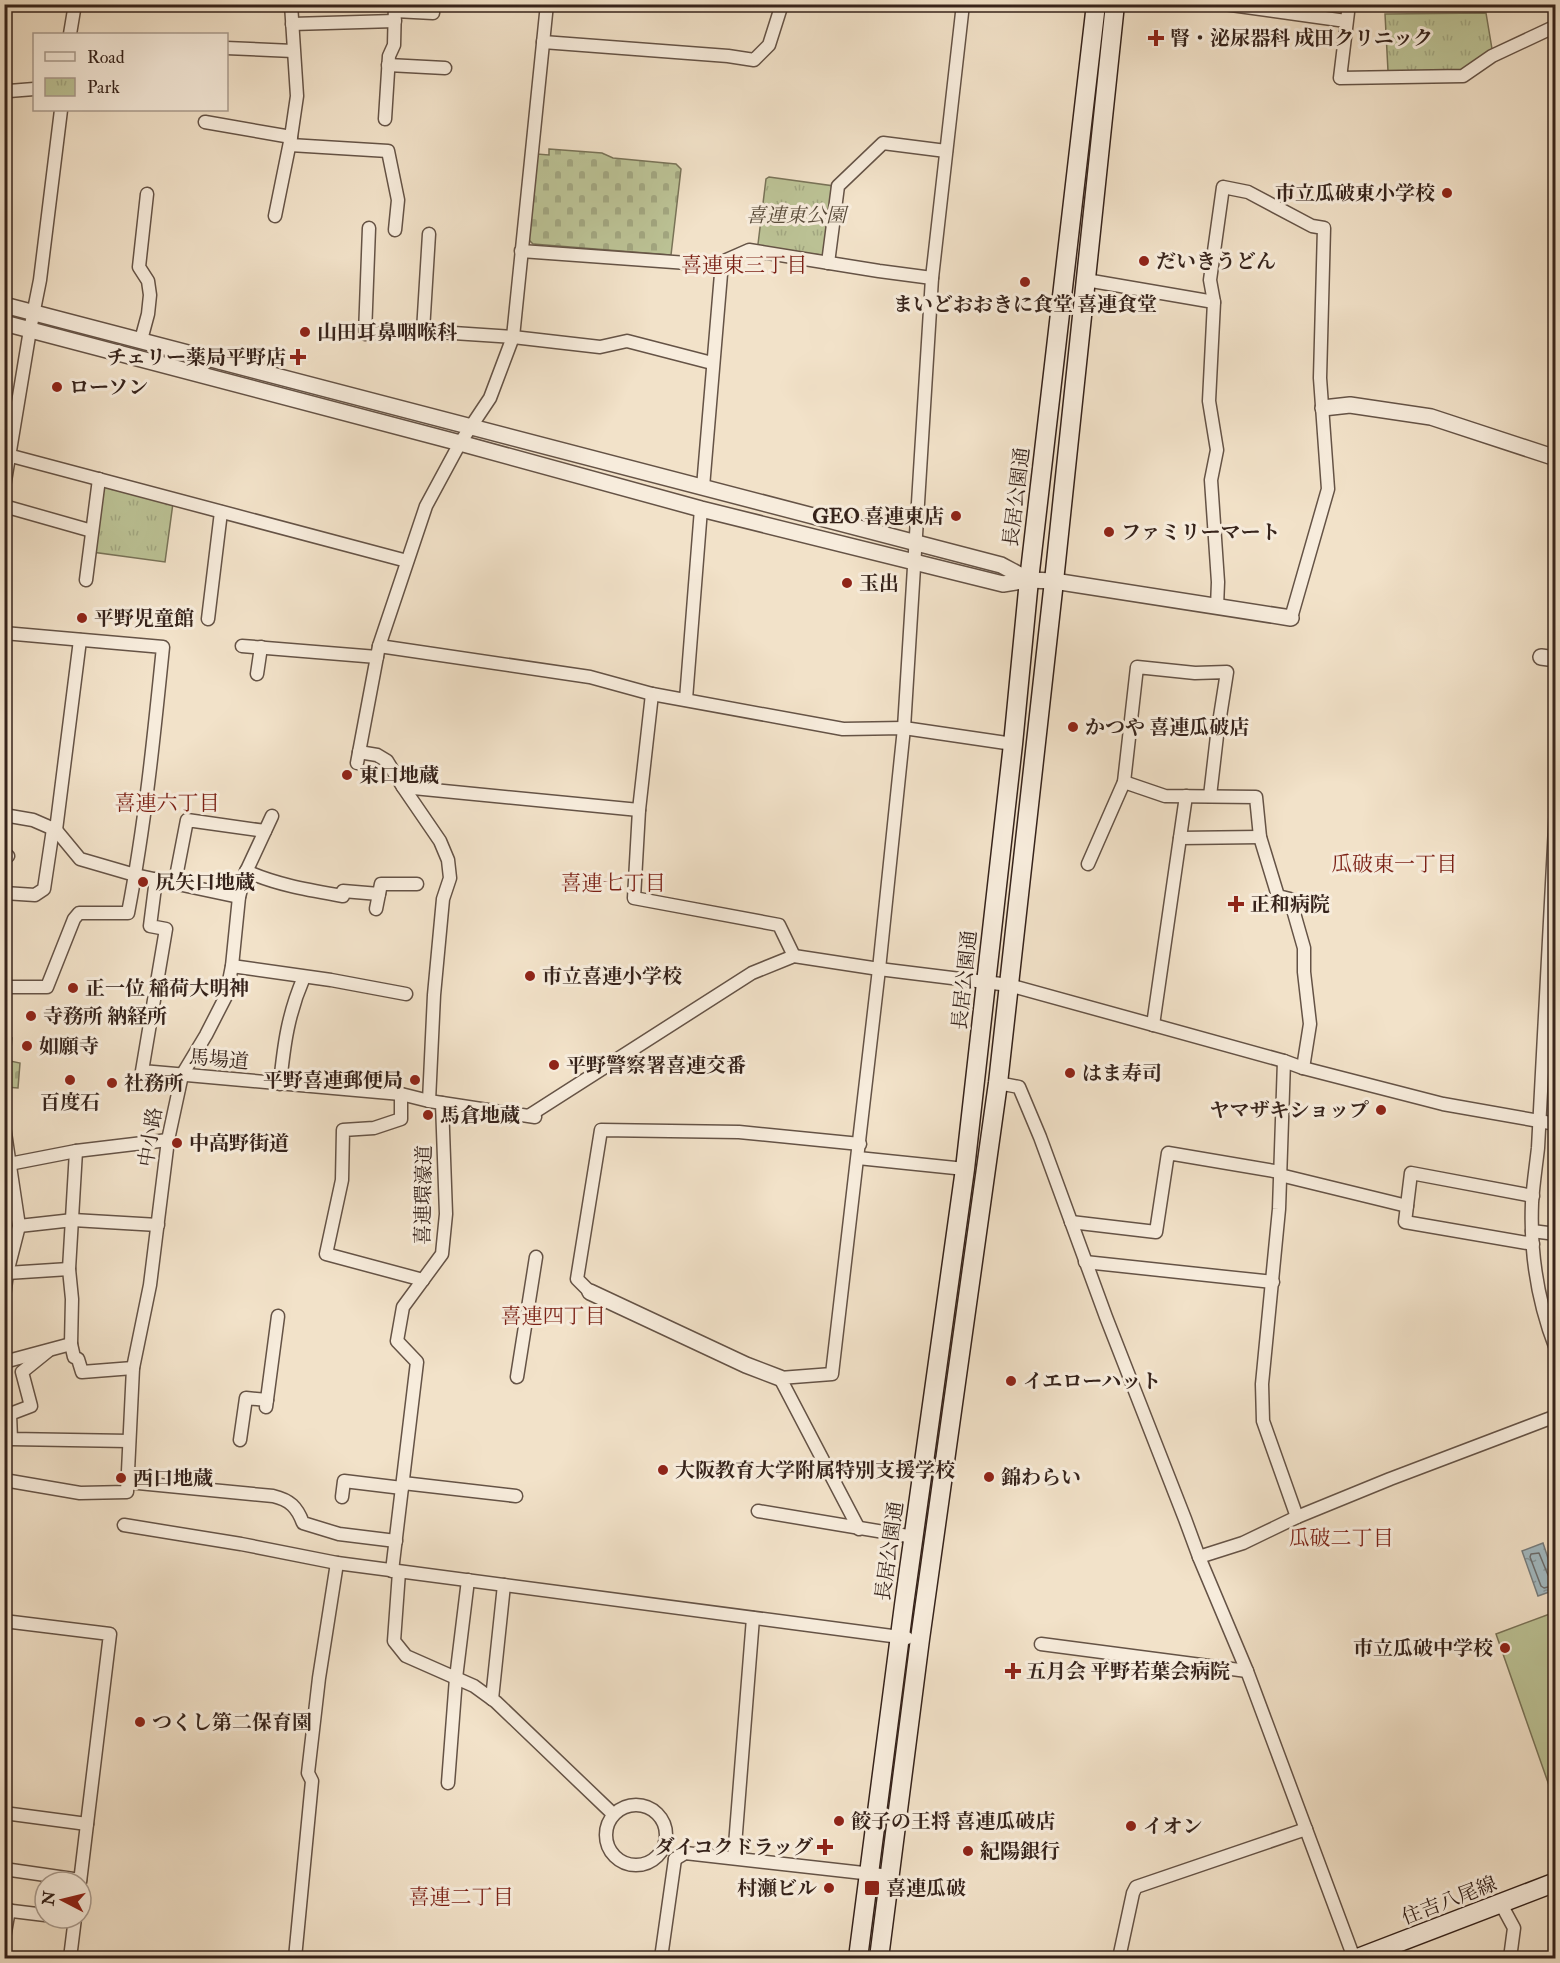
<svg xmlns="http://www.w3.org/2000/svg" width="1560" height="1963" font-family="'IM FELL Double Pica','Noto Serif JP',serif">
<defs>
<pattern id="cemetery-stones" width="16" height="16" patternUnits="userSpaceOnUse" patternTransform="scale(1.5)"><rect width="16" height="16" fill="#bcc396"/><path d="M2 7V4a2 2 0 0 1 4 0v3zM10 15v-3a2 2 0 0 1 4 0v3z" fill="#a2a781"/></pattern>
<pattern id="park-tufts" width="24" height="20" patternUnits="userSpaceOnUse" patternTransform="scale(1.5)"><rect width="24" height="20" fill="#bcc396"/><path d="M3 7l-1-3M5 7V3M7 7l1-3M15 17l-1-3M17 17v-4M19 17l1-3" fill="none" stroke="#a2a781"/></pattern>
<pattern id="water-ripples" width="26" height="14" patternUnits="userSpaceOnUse" patternTransform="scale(1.5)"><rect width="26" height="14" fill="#a2bac2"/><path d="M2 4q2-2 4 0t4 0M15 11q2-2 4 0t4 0" fill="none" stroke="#85979d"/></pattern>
</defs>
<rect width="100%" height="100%" fill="#f2e2c9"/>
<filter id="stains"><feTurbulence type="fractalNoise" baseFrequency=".00333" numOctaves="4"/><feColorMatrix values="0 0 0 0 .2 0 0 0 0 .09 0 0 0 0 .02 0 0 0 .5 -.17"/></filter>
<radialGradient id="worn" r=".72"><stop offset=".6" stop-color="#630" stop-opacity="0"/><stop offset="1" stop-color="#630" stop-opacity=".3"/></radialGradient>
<polygon fill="#bcc396" stroke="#797358" stroke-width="1.5" points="1555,1612 1556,1612 1555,1792 1551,1791 1496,1634"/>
<g fill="url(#cemetery-stones)" stroke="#797358" stroke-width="1.5">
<polygon points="549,149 602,153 613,158 676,164 681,169 671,255 533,244 528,239 537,154 549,155"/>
<polygon points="5,1037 12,1038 10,1061 20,1063 18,1088 5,1087"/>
</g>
<g fill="url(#park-tufts)" stroke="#797358" stroke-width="1.5">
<polygon points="1486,13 1492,49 1461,72 1388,71 1385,14"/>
<polygon points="769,177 834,186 825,252 822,255 760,248 758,244 766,179"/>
<polygon points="103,485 173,503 165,562 92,552"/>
</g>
<polygon fill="url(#water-ripples)" stroke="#777e7f" stroke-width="1.5" points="1543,1543 1555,1579 1555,1590 1538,1596 1522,1551"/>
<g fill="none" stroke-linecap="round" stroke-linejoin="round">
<polyline stroke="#6c6e6e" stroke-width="1.5" points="1556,1578 1548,1575 1539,1553 1531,1554 1530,1557 1541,1586 1544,1588 1556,1585"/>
<defs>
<g id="minor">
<polyline points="1224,4 1346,21"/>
<polyline points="1349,4 1340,78 1463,76 1492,56 1556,26"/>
<polyline points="395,11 433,13 433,4"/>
<polyline points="292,24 395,21"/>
<polyline points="70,34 75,4"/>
<polyline points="543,42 728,56 754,60 769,45 782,4"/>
<polyline points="226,48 293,51"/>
<polyline points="388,65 445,68"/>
<polyline points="4,84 9,91 34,89"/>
<polyline points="385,119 389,56 394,45 395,4"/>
<polyline points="205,122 291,137"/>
<polyline points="290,145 388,151 398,200 395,230"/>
<polyline points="275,216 291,137 297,96 291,4"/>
<polyline points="369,228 365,334 423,331 513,337 600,347 627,341 712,363"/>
<polyline points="521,251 715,265 749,250 879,271 932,278"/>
<polyline points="828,263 838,186 883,143 946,151"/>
<polyline points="1086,280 1214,302"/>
<polyline points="423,331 429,234"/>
<polyline points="141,340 148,314 150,295 148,281 139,267 147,194"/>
<polyline points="4,454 407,561"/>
<polyline points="4,487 30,330 40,280 61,110"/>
<polyline points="703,487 722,262"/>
<polyline points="4,506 92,531"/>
<polyline points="86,580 99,479"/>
<polyline points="1217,607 1218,582 1211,480 1217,450 1209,401 1214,302 1210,280 1223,187 1248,192 1312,226 1324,228 1320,378 1328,489 1291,618"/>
<polyline points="208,619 221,512"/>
<path d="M4,633L163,647C154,736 145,825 128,913H79L74,919L47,987H4"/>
<polyline points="242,646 377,657"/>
<polyline points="379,646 590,677 652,694 843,729 904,728 1013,744"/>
<polyline points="257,674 261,647"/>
<polyline points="652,694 639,810 634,898 779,925 794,956"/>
<polyline points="686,699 701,509"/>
<polyline points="359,752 377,755 387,761 403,787 440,841 448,860 450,878 443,899 434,995 429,1101"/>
<polyline points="357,763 379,646 426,506 460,443 490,398 513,337 547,4"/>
<polyline points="1124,782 1165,796 1256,797 1260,837 1278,896 1290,899 1304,948 1304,972 1310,1024 1303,1068"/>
<polyline points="403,787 639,810"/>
<polyline points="1210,796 1218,727"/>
<path d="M1556,808L1538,1148C1536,1166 1533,1185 1532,1203C1530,1253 1538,1303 1556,1349"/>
<polyline points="4,815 33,820 56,830 80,859 135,875 239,897"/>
<polyline points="56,830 80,640"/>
<polyline points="1180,838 1260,837"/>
<polyline points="4,855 8,856"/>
<polyline points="1088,864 1124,782 1137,667 1195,673 1227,672 1219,723"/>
<path d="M246,871C277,885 309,890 343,896"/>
<polyline points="156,879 150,926 166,929 142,1071 401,1094 429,1101 535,1117"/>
<polyline points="175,882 187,820 265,831"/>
<polyline points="343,891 379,894"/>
<polyline points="4,893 35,895 44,889 53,829"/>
<polyline points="376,909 381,884 417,884"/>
<polyline points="232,966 331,980 406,994"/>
<polyline points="1153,1025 1186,796"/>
<polyline points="1284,1061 1279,1209 1262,1384 1263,1421 1297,1517"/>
<polyline points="998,1083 1019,1087 1040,1137 1106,1317 1185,1519 1199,1557 1247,1671 1354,1958"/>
<path d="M280,1084C284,1044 288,1014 304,977"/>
<polyline points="401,1094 401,1119 374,1128 343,1130 342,1180 326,1254 423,1280"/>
<polyline points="530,1115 752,973 794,956 879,969 1009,985 1284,1061 1303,1068 1443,1104 1556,1124"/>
<polyline points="4,1126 19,1226 7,1273 4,1297"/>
<polyline points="76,1151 69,1269 72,1299 71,1344 74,1357 78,1359 82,1372 133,1368"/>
<polyline points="858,1158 965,1169"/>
<polyline points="4,1165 76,1151 168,1140"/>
<polyline points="1280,1175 1407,1206"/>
<polyline points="1533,1196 1411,1173 1405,1222 1533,1244"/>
<polyline points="1071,1222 1156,1232 1168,1153 1280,1172"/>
<polyline points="19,1226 73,1220 158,1225"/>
<polyline points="1532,1231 1556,1234"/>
<polyline points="1085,1262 1273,1282"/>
<polyline points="7,1273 69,1269"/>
<polyline points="590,1292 577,1279 601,1130 739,1132 860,1144"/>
<polyline points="48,1351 22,1372 31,1406 10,1414 11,1439 129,1441"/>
<polyline points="4,1362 71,1344"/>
<polyline points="517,1377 536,1257"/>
<polyline points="266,1407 278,1316"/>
<polyline points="240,1440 246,1398 267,1400"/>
<polyline points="4,1480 80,1493 127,1492 133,1368 150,1285 168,1140 182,1075 206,1035 226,996 232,966 239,897 245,874 272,816"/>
<path d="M128,1482L273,1496C290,1500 297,1507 303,1523L339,1534L396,1541"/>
<polyline points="403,1483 516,1496"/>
<polyline points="342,1497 344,1481 402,1488"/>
<polyline points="758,1511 914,1537"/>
<polyline points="124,1525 241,1544 337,1563 907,1638"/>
<polyline points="859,1529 780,1378 832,1374 879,969 904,728 932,278 963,4"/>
<polyline points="1199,1557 1243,1543 1297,1517 1390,1479 1556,1416"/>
<polyline points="392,1571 417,1362 397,1341 403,1307 442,1254 446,1214 442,1103"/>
<polyline points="399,1572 394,1641 406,1656 474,1686 496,1702 613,1814"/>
<polyline points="4,1621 110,1634 80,1882"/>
<polyline points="1041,1644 1247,1671"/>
<polyline points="492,1699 504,1585"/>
<polyline points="448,1783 456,1678 468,1580"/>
<circle cx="636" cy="1835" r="30"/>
<polyline points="4,1813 87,1824"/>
<polyline points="734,1858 753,1618"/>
<polyline points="675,1859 685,1853 890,1876"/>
<polyline points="4,1869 80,1880"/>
<polyline points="1501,1904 1514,1928 1510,1958"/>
<polyline points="4,1910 45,1915"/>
<polyline points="4,1938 9,1910"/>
<polyline points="70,1958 75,1918"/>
<polyline points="295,1958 312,1781 308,1773 319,1678 337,1563"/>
<polyline points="661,1958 675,1859"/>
<polyline points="1119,1958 1133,1893 1136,1887 1306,1829"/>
</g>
<g id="tertiary">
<polyline points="4,305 1001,565 1029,580"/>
<polyline points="4,323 460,443 701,509 1003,584 1029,580 1054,581 1291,618"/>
<polyline points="1323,408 1350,405 1431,417 1556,458"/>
<polyline points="1541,657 1556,659"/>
<polyline points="590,1292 746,1365 780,1378"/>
</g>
<g id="secondary">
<polyline points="858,1958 904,1605 965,1169 1013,744 1029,580 1096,4"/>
<polyline points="879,1958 920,1639 998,1083 1054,581 1115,4"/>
<polyline points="1358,1958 1556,1882"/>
</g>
</defs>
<use href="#minor" stroke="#655346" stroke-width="15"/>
<use href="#tertiary" stroke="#655346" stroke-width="18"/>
<use href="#secondary" stroke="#36231b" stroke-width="21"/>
<use href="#minor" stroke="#f7ecdc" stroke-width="12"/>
<use href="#tertiary" stroke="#f7ecdc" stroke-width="15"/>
<use href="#secondary" stroke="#f7ecdc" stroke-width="18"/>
</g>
<g fill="#8f2418" stroke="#f7ecdc" stroke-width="2">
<path d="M1153 29h6v6h6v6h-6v6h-6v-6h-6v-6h6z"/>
<circle cx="1447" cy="193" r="6"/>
<circle cx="1144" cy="261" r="6"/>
<circle cx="1025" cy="282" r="6"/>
<circle cx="305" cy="332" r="6"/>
<path d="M295 348h6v6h6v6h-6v6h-6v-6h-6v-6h6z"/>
<circle cx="57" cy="387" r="6"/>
<circle cx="956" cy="516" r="6"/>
<circle cx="1109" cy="532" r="6"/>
<circle cx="847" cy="583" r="6"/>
<circle cx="82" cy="618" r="6"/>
<circle cx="1073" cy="727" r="6"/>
<circle cx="347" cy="775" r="6"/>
<circle cx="143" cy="882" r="6"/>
<path d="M1233 895h6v6h6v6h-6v6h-6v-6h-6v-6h6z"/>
<circle cx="530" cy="976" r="6"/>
<circle cx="73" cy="988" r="6"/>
<circle cx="31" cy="1016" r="6"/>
<circle cx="27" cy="1046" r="6"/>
<circle cx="554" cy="1065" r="6"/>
<circle cx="1070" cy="1073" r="6"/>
<circle cx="70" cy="1080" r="6"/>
<circle cx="415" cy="1080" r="6"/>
<circle cx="112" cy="1083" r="6"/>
<circle cx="1381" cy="1110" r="6"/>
<circle cx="428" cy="1115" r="6"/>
<circle cx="177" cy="1143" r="6"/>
<circle cx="1011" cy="1381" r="6"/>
<circle cx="663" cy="1470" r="6"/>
<circle cx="989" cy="1477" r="6"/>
<circle cx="121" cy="1478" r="6"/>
<circle cx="1505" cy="1648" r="6"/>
<path d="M1010 1662h6v6h6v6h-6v6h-6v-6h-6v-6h6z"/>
<circle cx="140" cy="1722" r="6"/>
<circle cx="839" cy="1821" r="6"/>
<circle cx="1131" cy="1826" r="6"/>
<path d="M822 1838h6v6h6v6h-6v6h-6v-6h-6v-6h6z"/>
<circle cx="968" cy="1851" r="6"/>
<circle cx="829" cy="1888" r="6"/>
<rect x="864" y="1880" width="16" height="16" rx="3"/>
</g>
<g text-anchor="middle" stroke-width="6" stroke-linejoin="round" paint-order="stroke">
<g font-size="20" font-weight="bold" fill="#36231b" stroke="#f7ecdc" text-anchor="start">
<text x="1170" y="45">腎・泌尿器科 成田クリニック</text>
<text x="1435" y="200" text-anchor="end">市立瓜破東小学校</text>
<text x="1156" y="268">だいきうどん</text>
<text x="1025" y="311" text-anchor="middle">まいどおおきに食堂 喜連食堂</text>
<text x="317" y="339">山田耳鼻咽喉科</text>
<text x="286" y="364" text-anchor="end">チェリー薬局平野店</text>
<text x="69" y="394">ローソン</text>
<text x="944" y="523" text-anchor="end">GEO 喜連東店</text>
<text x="1121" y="539">ファミリーマート</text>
<text x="859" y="590">玉出</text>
<text x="94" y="625">平野児童館</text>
<text x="1085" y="734">かつや 喜連瓜破店</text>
<text x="359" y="782">東口地蔵</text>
<text x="155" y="889">尻矢口地蔵</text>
<text x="1250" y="911">正和病院</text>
<text x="542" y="983">市立喜連小学校</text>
<text x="85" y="995">正一位 稲荷大明神</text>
<text x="43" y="1023">寺務所 納経所</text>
<text x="39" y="1053">如願寺</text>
<text x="566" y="1072">平野警察署喜連交番</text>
<text x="1082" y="1080">はま寿司</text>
<text x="403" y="1087" text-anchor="end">平野喜連郵便局</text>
<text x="124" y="1090">社務所</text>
<text x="70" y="1109" text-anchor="middle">百度石</text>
<text x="1369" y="1117" text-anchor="end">ヤマザキショップ</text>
<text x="440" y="1122">馬倉地蔵</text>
<text x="189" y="1150">中高野街道</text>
<text x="1023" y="1388">イエローハット</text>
<text x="675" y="1477">大阪教育大学附属特別支援学校</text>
<text x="1001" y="1484">錦わらい</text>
<text x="133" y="1485">西口地蔵</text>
<text x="1493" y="1655" text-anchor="end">市立瓜破中学校</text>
<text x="1026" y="1678">五月会 平野若葉会病院</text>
<text x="152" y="1729">つくし第二保育園</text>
<text x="851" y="1828">餃子の王将 喜連瓜破店</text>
<text x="1143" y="1833">イオン</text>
<text x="813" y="1854" text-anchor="end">ダイコクドラッグ</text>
<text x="980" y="1858">紀陽銀行</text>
<text x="817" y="1895" text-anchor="end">村瀬ビル</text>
<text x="886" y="1895">喜連瓜破</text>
</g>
<g font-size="20" font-style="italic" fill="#584b3a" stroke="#f7ecdc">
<text x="796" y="222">喜連東公園</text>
</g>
<g font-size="20" fill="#36231b" stroke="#f7ecdc">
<text transform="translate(1016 497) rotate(-83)" y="7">長居公園通</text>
<text transform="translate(964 980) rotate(-84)" y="7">長居公園通</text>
<text transform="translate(219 1059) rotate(5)" y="7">馬場道</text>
<text transform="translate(150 1137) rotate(-81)" y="7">中小路</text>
<text transform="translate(423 1195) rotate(-89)" y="7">喜連環濠道</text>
<text transform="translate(889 1551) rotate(-82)" y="7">長居公園通</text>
<text transform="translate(1449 1900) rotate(-21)" y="7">住吉八尾線</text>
</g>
<g font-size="21" fill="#7a1f14" stroke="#f7ecdc">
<text x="744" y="272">喜連東三丁目</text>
<text x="167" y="810">喜連六丁目</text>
<text x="1394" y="871">瓜破東一丁目</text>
<text x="613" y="890">喜連七丁目</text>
<text x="553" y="1323">喜連四丁目</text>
<text x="1341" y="1545">瓜破二丁目</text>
<text x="461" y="1904">喜連二丁目</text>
</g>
</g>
<rect width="1560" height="1963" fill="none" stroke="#f2e2c9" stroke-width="24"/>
<rect x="6" y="6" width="1548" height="1951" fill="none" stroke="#36231b" stroke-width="3"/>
<rect x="12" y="12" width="1536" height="1939" fill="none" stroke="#36231b" stroke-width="1.5"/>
<rect x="33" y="33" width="195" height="78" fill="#f7ecdc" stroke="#aa9c8f" stroke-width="1.5"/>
<rect x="45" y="52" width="30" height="9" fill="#f7ecdc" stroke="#aa9c8f" stroke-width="1.5"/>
<text x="87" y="63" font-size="18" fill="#36231b">Road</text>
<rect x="45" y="78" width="30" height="18" fill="url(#park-tufts)" stroke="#aa9c8f" stroke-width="1.5"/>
<text x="87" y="93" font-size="18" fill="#36231b">Park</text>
<g transform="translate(63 1900) rotate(277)"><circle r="28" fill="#f7ecdc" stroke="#aa9c8f" stroke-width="1.5"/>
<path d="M0-4.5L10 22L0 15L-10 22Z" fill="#8f2418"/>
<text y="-9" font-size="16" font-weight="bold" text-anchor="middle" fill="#36231b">N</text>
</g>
<rect width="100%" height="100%" filter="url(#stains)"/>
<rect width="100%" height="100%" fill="url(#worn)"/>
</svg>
